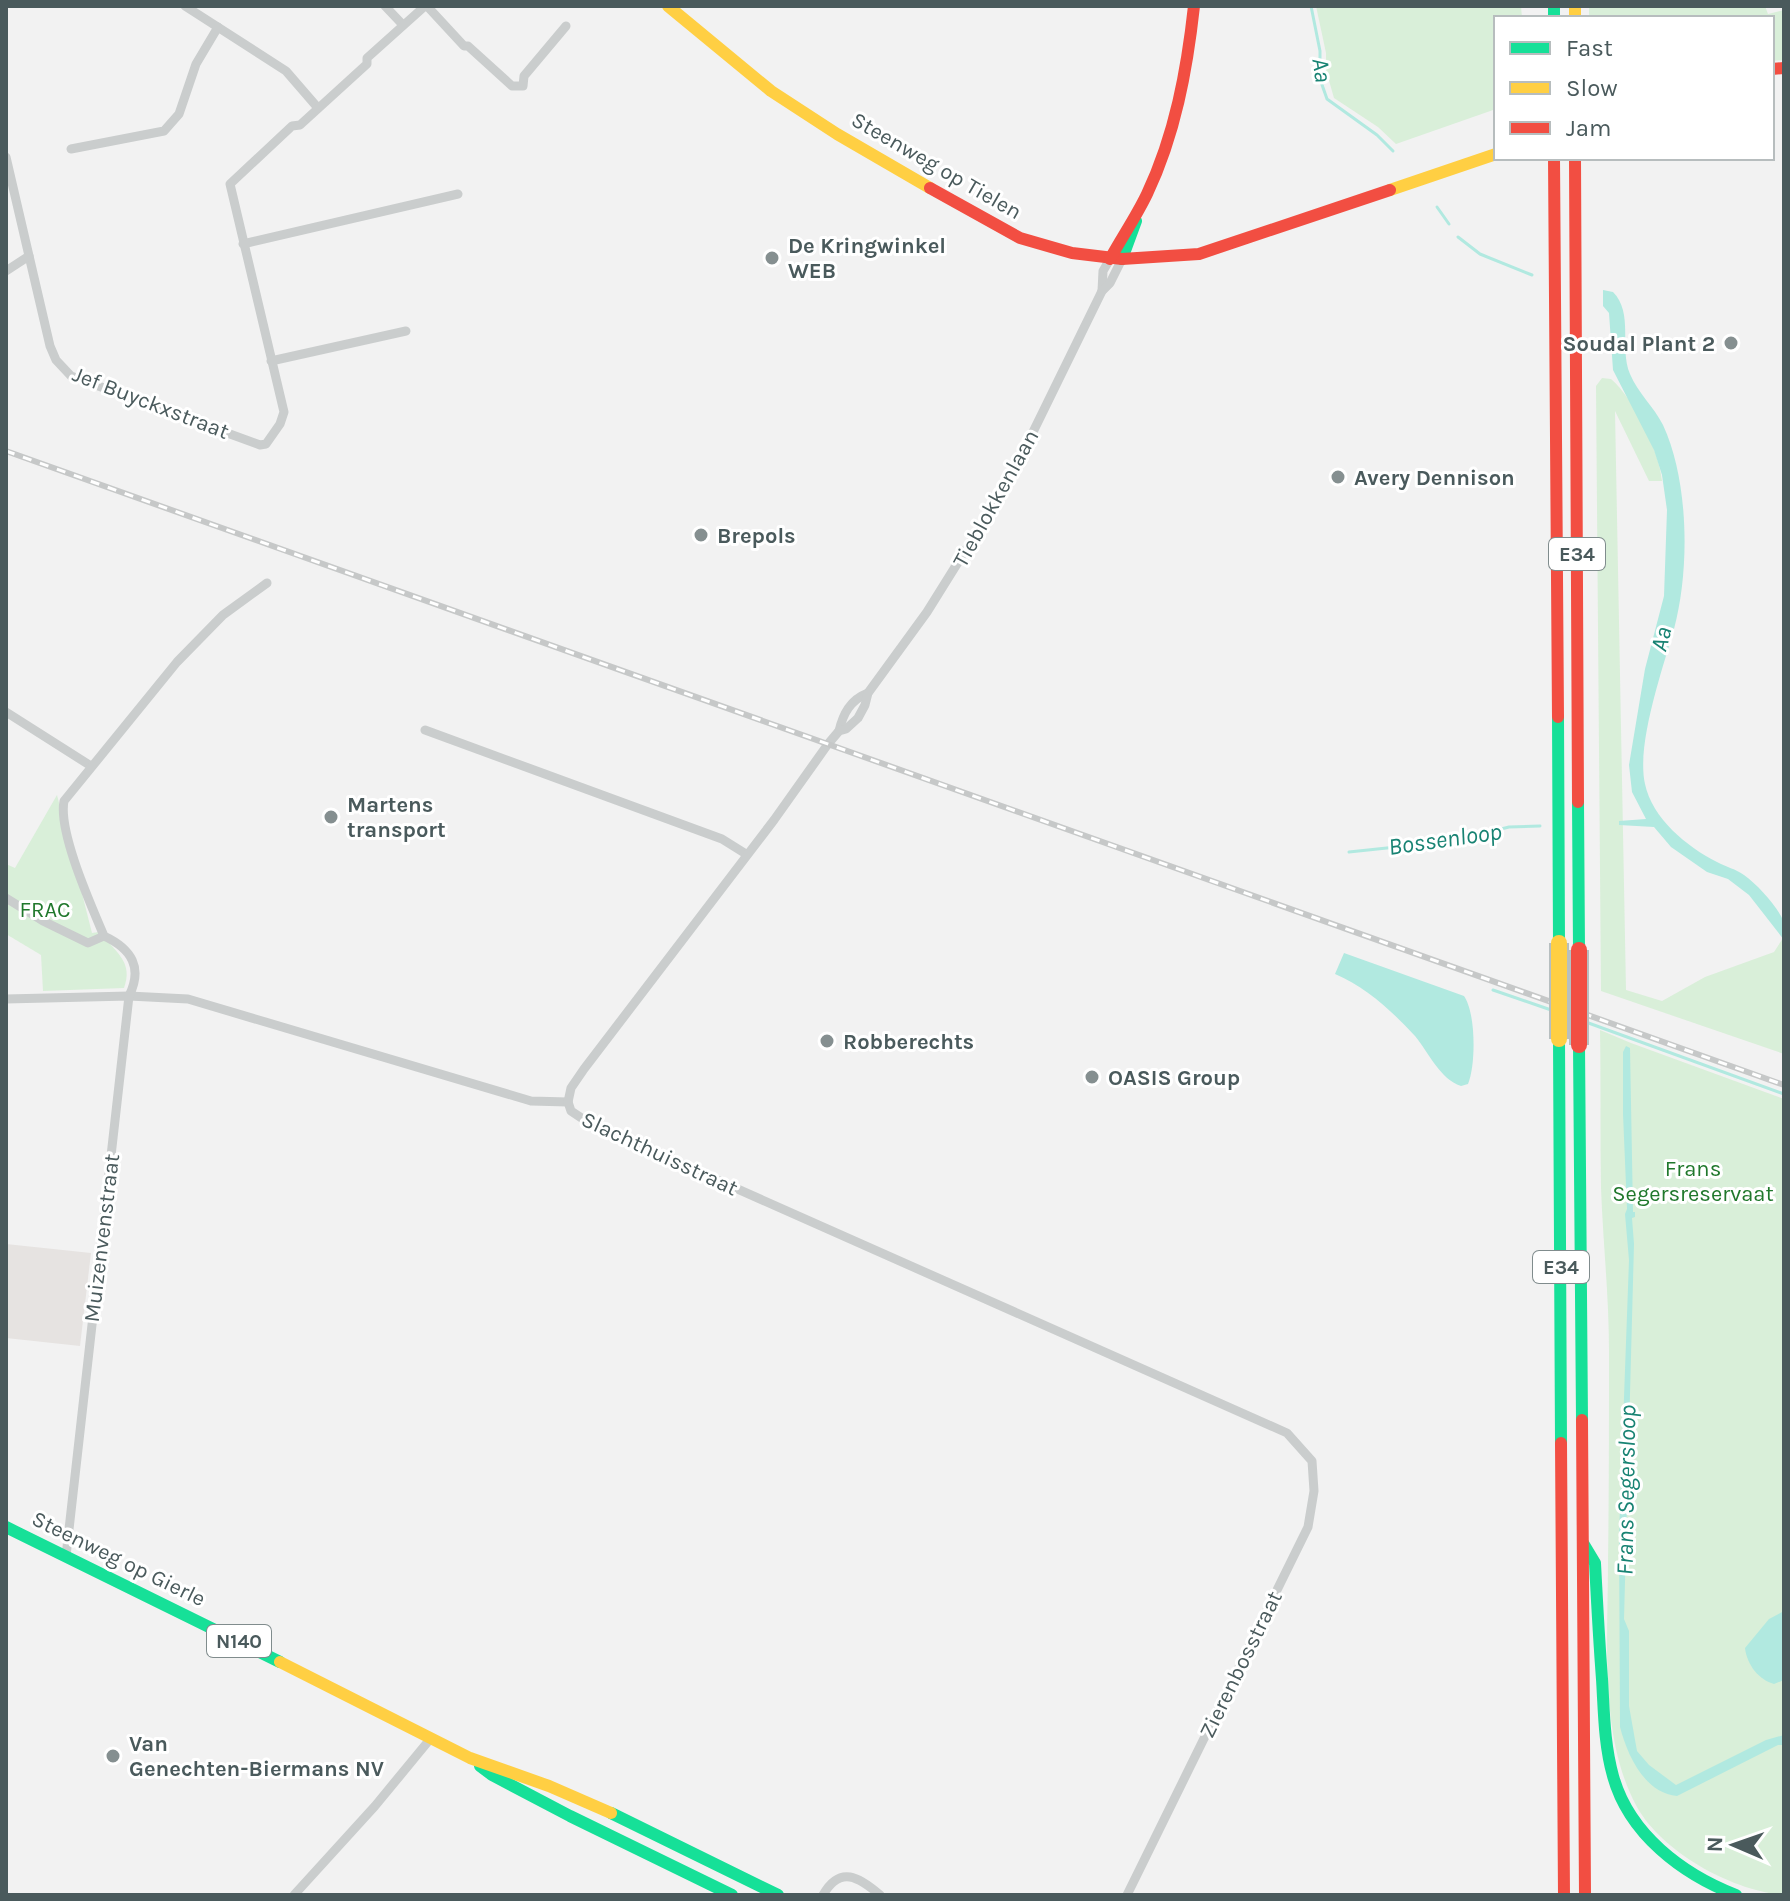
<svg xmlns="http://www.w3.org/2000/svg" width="1790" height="1901" font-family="Karla,sans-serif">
<rect width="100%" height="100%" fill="#f2f2f2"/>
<polygon fill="#e6e3e1" points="6,1244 91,1253 80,1346 6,1338"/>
<g fill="#d9efd9">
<polygon points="1316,6 1521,6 1522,18 1496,18 1496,109 1396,144 1378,127 1334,98 1326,70 1326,53"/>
<polygon points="1589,6 1765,6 1768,14 1784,10 1784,60 1772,61 1772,18 1589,18"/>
<path d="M1602,378L1611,379C1634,399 1659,450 1662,481H1649L1615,411L1626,990L1662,1001L1705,977L1774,952L1783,938L1784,1054L1601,991L1596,386Z"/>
<path d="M57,795L92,933L99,932C115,951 134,962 124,988L43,991L41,955L6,934V864L15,868Z"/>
<path d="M1600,1030L1631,1043L1784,1099V1895C1733,1891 1663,1853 1637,1807C1599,1738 1608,1641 1608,1563C1609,1493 1609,1422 1609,1351C1609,1297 1603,1242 1601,1188C1600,1135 1601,1082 1600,1030Z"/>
</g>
<g fill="#b1e9e0">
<path d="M1603,290L1613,292C1634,313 1619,348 1630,374C1638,393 1654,407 1663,425C1689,481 1690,570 1674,629C1663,668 1636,744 1645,784C1652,818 1687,847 1717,862C1726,867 1736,869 1744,875C1758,885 1777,906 1784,922C1785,926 1784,935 1784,940L1749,895L1728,879L1707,872L1671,847L1654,827L1619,825V821L1646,819L1632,792L1629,765L1645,669L1664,596L1667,510L1662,475L1654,450L1613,370L1609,313L1603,306Z"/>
<path d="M1344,953L1464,996C1476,1013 1476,1065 1468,1084L1461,1086C1440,1079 1429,1053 1415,1036C1393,1012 1366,987 1335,974Z"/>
<path d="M1626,1046L1630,1048L1633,1212H1635V1217L1632,1218L1634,1244L1624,1619L1629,1631V1706L1637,1751L1649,1765L1676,1785L1766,1740L1784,1735V1745H1778L1677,1796C1644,1793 1627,1754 1620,1727L1619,1535L1629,1260L1625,1214L1627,1209L1623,1114V1052Z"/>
<path d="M1784,1611V1680L1774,1684C1759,1680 1747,1665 1745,1648L1769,1619Z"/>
</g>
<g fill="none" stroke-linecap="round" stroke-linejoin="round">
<g stroke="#b1e9e0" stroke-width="3">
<polyline points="1311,6 1320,51 1320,79 1327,99 1377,135 1393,151"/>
<polyline points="1437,207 1449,224"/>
<polyline points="1458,237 1480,254 1532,275"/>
<polyline points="1349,852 1453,841 1509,827 1540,826"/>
<polyline points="1493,990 1554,1011"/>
<polyline points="1583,1021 1784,1094"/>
</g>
<g stroke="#cacdcd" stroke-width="9">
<polyline points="185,6 286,71 318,108"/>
<polyline points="385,6 403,25"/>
<polyline points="427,6 464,46 468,46 512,86 523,86 524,76 566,26"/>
<polyline points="71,149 164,131 179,114 196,64 218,27"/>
<polyline points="6,157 50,346 56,360 71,376 260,445 266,444 280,424 284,412 230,184 292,126 300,125 367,64 367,58 425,6"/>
<polyline points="243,244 458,194"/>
<polyline points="6,271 29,256"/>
<polyline points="1102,291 1103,271 1110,259"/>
<polyline points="271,361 406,331"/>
<polyline points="6,712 91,766"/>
<polyline points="425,730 722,839 746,854"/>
<path d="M839,731C843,714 850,700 868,693"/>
<polyline points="6,898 43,921 88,943 104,936"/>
<polyline points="6,999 129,996 188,999 531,1101 568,1102"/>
<polyline points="568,1102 571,1111 589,1123 1287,1433 1312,1461 1314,1491 1308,1527 1127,1895"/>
<polyline points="568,1102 571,1088 584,1069 774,820 828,744 839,731 846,729 858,718 865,705 868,693 927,612 1010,479 1102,291 1110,283 1122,259"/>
<path d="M66,1556L129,996C143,968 132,949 104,936C91,905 58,832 64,801L177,662L223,615L267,583"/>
<polyline points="294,1895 375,1806 431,1738"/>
<path d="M823,1895C840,1865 859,1877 880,1895"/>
</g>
<g stroke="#16e098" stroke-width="12">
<polyline points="1554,6 1554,18"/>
<polyline points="1122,259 1136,221"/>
<polyline points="1558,717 1559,943"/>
<polyline points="1578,802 1579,950"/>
<polyline points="1559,1039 1561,1443"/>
<polyline points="1579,1045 1582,1420"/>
<polyline points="6,1527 280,1662"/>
<path d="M1583,1543L1595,1563C1597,1602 1599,1640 1602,1679C1604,1711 1604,1744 1613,1776C1629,1834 1682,1874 1736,1895"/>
<polyline points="480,1766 492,1775 570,1816 732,1895"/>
<polyline points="611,1813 778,1895"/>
</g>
<g stroke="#ffcf43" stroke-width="12">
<polyline points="668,6 771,91 837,134 930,188"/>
<polyline points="1575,6 1575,18"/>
<polyline points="1390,190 1496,154"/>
<polyline points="280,1662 470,1758 549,1786 611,1813"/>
</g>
<g stroke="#f24e42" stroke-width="12">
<polyline points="1772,69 1784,68"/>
<polyline points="1554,158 1558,717"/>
<polyline points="1575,158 1578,802"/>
<polyline points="930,188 1020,238 1072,253 1122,259 1199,254 1390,190"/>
<path d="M1110,259C1122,237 1136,217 1147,194C1175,135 1187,70 1194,6"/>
<polyline points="1582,1420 1585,1895"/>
<polyline points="1561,1443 1564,1895"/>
</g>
<defs>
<polyline id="rail" points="6,451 1784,1085"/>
</defs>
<use href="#rail" stroke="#c6c8c8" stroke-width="6"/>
<use href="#rail" stroke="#fff" stroke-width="3" stroke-dasharray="9" stroke-linecap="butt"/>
<defs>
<polyline id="slow-bridge" points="1559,943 1559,1039"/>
<polyline id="jam-bridge" points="1579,950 1579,1045"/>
</defs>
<use href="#slow-bridge" stroke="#b7bfc0" stroke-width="20" stroke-linecap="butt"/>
<use href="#jam-bridge" stroke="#b7bfc0" stroke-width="20" stroke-linecap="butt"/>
<use href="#slow-bridge" stroke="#ffcf43" stroke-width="16"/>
<use href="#jam-bridge" stroke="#f24e42" stroke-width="16"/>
</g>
<g fill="#858f90" stroke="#fff" stroke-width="3">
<circle cx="772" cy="258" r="8"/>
<circle cx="1731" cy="343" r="8"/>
<circle cx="1338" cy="477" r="8"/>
<circle cx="701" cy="535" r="8"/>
<circle cx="331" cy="817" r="8"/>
<circle cx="827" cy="1041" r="8"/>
<circle cx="1092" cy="1077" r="8"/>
<circle cx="113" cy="1756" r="8"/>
</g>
<g text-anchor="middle" stroke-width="6" stroke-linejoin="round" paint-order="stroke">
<g fill="#fff" stroke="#808c8d" stroke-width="2">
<rect x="1549" y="538" width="56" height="32" rx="6"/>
<rect x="1533" y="1251" width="56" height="32" rx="6"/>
<rect x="207" y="1625" width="64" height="32" rx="6"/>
</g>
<g font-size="20" font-weight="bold" fill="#4a5a5c">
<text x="1577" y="561">E34</text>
<text x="1561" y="1274">E34</text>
<text x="239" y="1648">N140</text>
</g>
<g font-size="22" fill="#4a5a5c" stroke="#fff">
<text transform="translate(937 165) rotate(30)" y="8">Steenweg op Tielen</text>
<text transform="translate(151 402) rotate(21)" y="8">Jef Buyckxstraat</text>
<text transform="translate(995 498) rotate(-61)" y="8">Tieblokkenlaan</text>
<text transform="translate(660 1153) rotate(25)" y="8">Slachthuisstraat</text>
<text transform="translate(101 1238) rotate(-83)" y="8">Muizenvenstraat</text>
<text transform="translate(119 1558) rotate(26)" y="8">Steenweg op Gierle</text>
<text transform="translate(1240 1664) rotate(-64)" y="8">Zierenbosstraat</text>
</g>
<g font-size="22" font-weight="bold" fill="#4a5a5c" stroke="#fff" text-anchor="start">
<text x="788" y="253">De Kringwinkel<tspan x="788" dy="25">WEB</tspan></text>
<text x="1715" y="351" text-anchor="end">Soudal Plant 2</text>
<text x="1354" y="485">Avery Dennison</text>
<text x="717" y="543">Brepols</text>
<text x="347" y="812">Martens<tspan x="347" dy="25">transport</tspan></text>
<text x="843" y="1049">Robberechts</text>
<text x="1108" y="1085">OASIS Group</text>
<text x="129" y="1751">Van<tspan x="129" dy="25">Genechten-Biermans NV</tspan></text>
</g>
<g font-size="22" fill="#20782c" stroke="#fff">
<text x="45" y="917">FRAC</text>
<text x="1693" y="1176">Frans<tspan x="1693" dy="25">Segersreservaat</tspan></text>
</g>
<g font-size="24" font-style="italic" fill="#188373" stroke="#fff">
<text transform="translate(1322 70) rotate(81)" y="8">Aa</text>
<text transform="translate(1661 639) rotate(-76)" y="8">Aa</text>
<text transform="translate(1445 839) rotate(-8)" y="8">Bossenloop</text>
<text transform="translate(1626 1490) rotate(-89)" y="8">Frans Segersloop</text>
</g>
</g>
<rect width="1790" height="1901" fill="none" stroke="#4a5a5c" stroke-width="16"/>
<rect x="1494" y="16" width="280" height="144" fill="#ffffff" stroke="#b7bdbe" stroke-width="2"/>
<rect x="1510" y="42" width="40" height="12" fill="#16e098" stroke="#b7bdbe" stroke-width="2"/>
<text x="1566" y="56" font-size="24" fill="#4a5a5c">Fast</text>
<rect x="1510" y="82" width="40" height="12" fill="#ffcf43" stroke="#b7bdbe" stroke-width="2"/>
<text x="1566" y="96" font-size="24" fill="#4a5a5c">Slow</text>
<rect x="1510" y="122" width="40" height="12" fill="#f24e42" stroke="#b7bdbe" stroke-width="2"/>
<text x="1566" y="136" font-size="24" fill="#4a5a5c">Jam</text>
<g transform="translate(1734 1845) rotate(272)" stroke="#ffffff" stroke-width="6" paint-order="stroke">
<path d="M0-6L14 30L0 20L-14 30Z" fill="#4a5a5c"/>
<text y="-12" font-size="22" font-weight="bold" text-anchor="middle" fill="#4a5a5c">N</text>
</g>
</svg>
